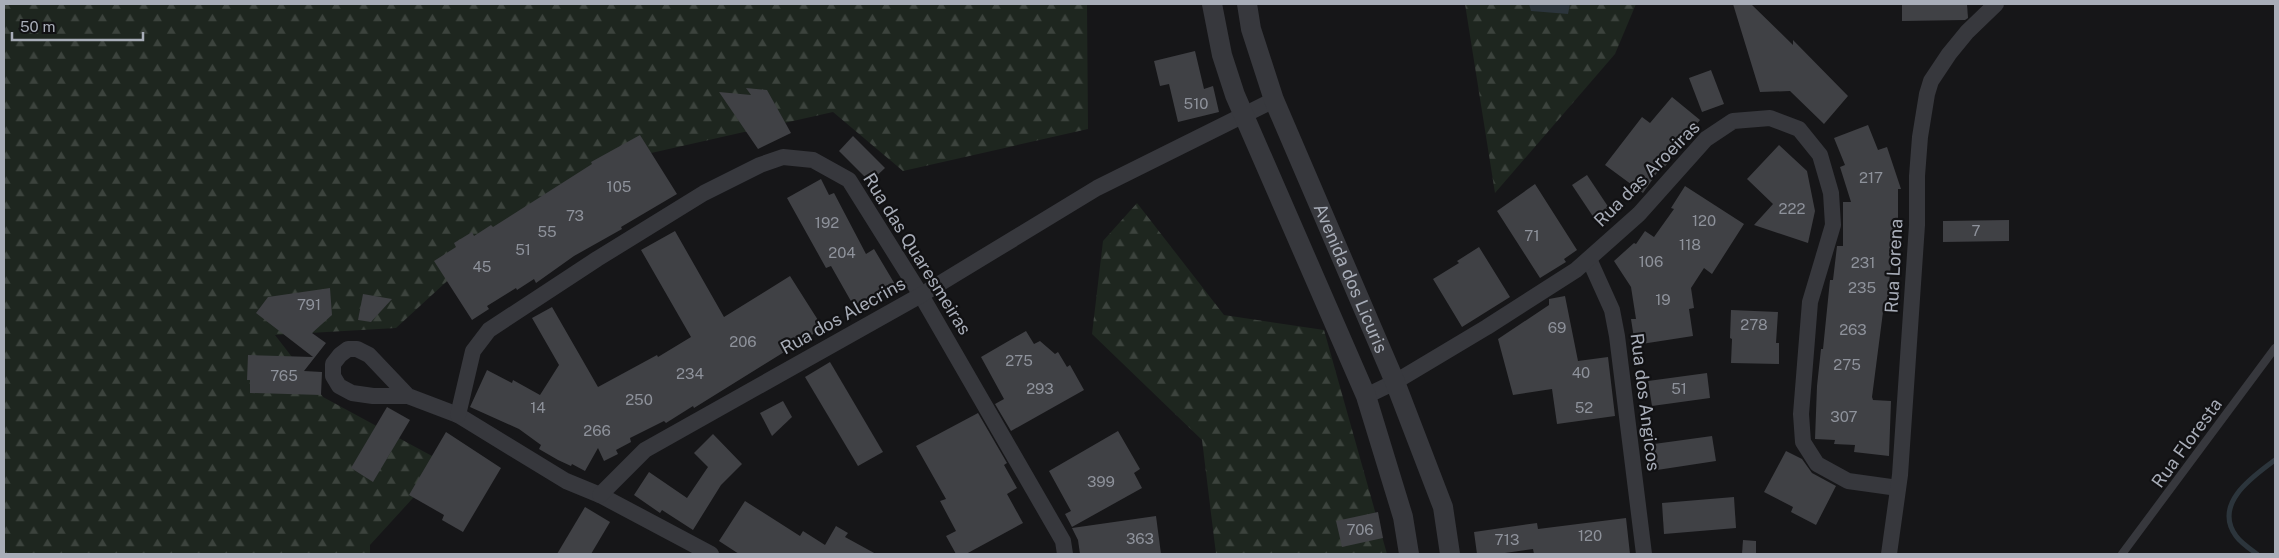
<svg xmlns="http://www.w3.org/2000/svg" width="2279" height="558" font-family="'Public Sans',sans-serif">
<defs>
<pattern id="forest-firs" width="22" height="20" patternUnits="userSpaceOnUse" patternTransform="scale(1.25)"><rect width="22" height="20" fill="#1e261f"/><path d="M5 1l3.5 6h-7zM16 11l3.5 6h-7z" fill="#3c433d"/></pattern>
</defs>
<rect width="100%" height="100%" fill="#161618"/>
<g fill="url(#forest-firs)">
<polygon points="4,4 1087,4 1088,129 903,171 833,112 607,163 494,238 396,328 275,335 323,397 445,463 370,545 370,554 4,554"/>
<polygon points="1465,4 1636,4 1615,54 1495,193"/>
<polygon points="1137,203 1224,315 1324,330 1387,554 1216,554 1202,440 1092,334 1103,241"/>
</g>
<polygon fill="#2c353c" points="1529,4 1570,4 1568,14 1531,11"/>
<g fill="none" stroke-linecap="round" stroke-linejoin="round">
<path stroke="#2c353c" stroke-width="5" d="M2257,554C2250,549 2241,543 2236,536C2213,504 2252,477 2275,460"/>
</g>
<g fill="#404145">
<polygon points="1733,4 1751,4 1793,45 1793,40 1848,96 1824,124 1790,91 1760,92"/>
<polygon points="1902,4 1967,4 1968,18 1965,20 1902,21"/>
<polygon points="1195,51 1204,89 1213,86 1219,112 1178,122 1169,84 1160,86 1154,61"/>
<polygon points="1711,70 1724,104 1702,112 1689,78"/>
<polygon points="746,88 767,90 791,133 758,149 719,92 751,95"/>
<polygon points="1672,97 1700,120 1678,146 1681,147 1663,169 1661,167 1643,193 1605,165 1642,117 1650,123"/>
<polygon points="1868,125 1878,150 1887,147 1901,189 1898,189 1898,230 1894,230 1889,284 1895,284 1893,313 1883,312 1872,397 1873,400 1891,401 1889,456 1854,452 1855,445 1834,444 1835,440 1815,439 1817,386 1821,349 1823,349 1830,280 1833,280 1837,246 1843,246 1843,202 1851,202 1840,167 1845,165 1834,138"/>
<polygon points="640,135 677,194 621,227 622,229 574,256 536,283 534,279 517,290 516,288 487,306 489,309 472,320 434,261 456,247 454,243 472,232 474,236 491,225 493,227 592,164 591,162"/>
<polygon points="853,136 885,168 870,182 839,151"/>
<polygon points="1779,145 1807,171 1815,211 1808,243 1754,225 1773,204 1747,179"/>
<polygon points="1587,175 1615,217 1600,227 1572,185"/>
<polygon points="821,179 829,195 834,193 866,254 874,249 896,286 856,310 831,266 826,268 787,198"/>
<polygon points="1535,184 1577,250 1564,259 1566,262 1540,278 1497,211"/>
<polygon points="1685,186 1744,224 1712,274 1704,268 1691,288 1694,308 1689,309 1693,336 1635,345 1631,319 1636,319 1631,287 1614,261 1634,243 1636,244 1645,231 1654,237 1674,209 1671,208"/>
<polygon points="2009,220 2009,241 1943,242 1943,221"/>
<polygon points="675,231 724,317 790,276 823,328 694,408 693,406 666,423 664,421 630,438 631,442 616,450 618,454 604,461 598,448 585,471 572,464 571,466 558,460 539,449 541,445 519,429 470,407 487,370 512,383 513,380 540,395 559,365 532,318 552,307 598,387 657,355 658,357 691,337 641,250"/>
<polygon points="1479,247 1510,297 1462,327 1433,279 1459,263 1457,261"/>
<polygon points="330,288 332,315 312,333 326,343 304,371 322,372 321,395 250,393 250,380 247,380 248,355 313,357 256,313 268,297"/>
<polygon points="363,294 392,299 371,322 358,320"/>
<polygon points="1565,296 1578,361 1608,357 1615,416 1557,424 1552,389 1513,395 1498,339 1549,305 1549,299"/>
<polygon points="1731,310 1778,312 1776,343 1779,343 1779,364 1731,363 1732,339 1730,338"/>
<polygon points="1026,331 1034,344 1040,341 1055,354 1058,352 1067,367 1070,365 1084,390 1011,431 995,404 1004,399 981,357"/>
<polygon points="830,362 883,452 858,466 805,377"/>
<polygon points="1707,373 1710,398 1652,406 1648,381"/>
<polygon points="783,401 792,417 772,436 760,413"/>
<polygon points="387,407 410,420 373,482 351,468"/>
<polygon points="978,413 1007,463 1004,465 1017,488 1007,494 1023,523 966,554 956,554 946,536 956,531 940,501 946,499 916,446"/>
<polygon points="1118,431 1140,469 1134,473 1142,488 1072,527 1065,514 1071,511 1049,471"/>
<polygon points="446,432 501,468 463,532 442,520 444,515 409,495"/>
<polygon points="713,434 742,464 721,485 693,530 662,510 660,513 634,495 649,472 687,498 708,467 694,453"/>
<polygon points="1712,436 1716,461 1657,470 1654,444"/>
<polygon points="1786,451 1802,459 1812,473 1836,486 1816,525 1791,512 1793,507 1764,492"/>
<polygon points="1734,497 1736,528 1664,534 1662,503"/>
<polygon points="745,501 800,536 803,531 825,545 836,526 848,533 845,537 876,554 739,554 719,541"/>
<polygon points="585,507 610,522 591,554 557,554"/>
<polygon points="1378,512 1383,538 1342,547 1336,521"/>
<polygon points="1156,516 1161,554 1080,554 1078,540 1072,528"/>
<polygon points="1626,518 1630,554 1534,554 1533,549 1498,554 1477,554 1474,532 1537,523 1538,529"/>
<polygon points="1743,540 1756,541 1756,554 1742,554"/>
</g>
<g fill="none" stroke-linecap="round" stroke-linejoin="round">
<polyline stroke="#37383d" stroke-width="8" points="2122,554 2275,348"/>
<g stroke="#37383d" stroke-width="16">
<polyline points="1589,259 1612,310 1617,336 1644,554"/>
<polyline points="408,396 369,355 357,349 348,349 340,355 333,364 333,376 339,386 352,393 373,396 408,396 458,415 566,481 600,495 711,554"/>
<polyline points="1366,396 1395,382 1487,327 1576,270 1639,214 1706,139 1733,121 1770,118 1799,129 1820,155 1831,193 1833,225 1810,302 1801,414 1803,442 1817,464 1848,481 1898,488"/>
<polyline points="458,415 473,351 489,330 597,259 704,193 760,165 783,157 813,160 849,180 921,295 1063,541 1065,554"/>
<polyline points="600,495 645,450 921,295 1097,188 1274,100"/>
<polyline points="1889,554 1900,475 1917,225 1917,176 1920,137 1927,94 1931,81 1949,54 1967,32 1996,4"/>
</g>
<g stroke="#37383d" stroke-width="20">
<polyline points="1212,4 1222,55 1235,95 1366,396 1403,517 1409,554"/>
<path id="s1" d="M1247,4L1251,29L1274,100L1395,382L1443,507L1450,554"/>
</g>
</g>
<g text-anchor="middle" stroke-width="4.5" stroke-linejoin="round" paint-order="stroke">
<g font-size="15" fill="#8e929b">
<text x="1196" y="109">510</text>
<text x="1871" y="183">217</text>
<text x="619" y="192">105</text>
<text x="1792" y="214">222</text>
<text x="575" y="221">73</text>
<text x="1704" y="226">120</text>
<text x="827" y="228">192</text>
<text x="1976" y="236">7</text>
<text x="547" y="237">55</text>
<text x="1532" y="241">71</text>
<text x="1690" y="250">118</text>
<text x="523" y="255">51</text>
<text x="842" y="258">204</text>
<text x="1651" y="267">106</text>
<text x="1863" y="268">231</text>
<text x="482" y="272">45</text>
<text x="1862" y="293">235</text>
<text x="1663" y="305">19</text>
<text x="309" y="310">791</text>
<text x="1754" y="330">278</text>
<text x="1557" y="333">69</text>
<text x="1853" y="335">263</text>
<text x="743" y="347">206</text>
<text x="1019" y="366">275</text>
<text x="1847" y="370">275</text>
<text x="1581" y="378">40</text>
<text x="690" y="379">234</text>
<text x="284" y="381">765</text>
<text x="1040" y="394">293</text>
<text x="1679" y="394">51</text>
<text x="639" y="405">250</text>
<text x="538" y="413">14</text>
<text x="1584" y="413">52</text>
<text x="1844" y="422">307</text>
<text x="597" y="436">266</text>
<text x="1101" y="487">399</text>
<text x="1360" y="535">706</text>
<text x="1590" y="541">120</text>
<text x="1140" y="544">363</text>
<text x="1507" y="545">713</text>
</g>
<g font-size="18" fill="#a8adb8" stroke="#111113">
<text transform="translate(1647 174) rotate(-45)" y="6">Rua das Aroeiras</text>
<text transform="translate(917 254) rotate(58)" y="6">Rua das Quaresmeiras</text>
<text transform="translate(1894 266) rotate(-87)" y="6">Rua Lorena</text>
<text dy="6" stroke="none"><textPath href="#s1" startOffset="294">Avenida dos Licuris</textPath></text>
<text transform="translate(843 316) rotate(-29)" y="6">Rua dos Alecrins</text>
<text transform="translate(1645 402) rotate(83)" y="6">Rua dos Angicos</text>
<text transform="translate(2187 443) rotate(-54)" y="6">Rua Floresta</text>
</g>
</g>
<rect width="2279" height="558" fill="none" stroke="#a8adb8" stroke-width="10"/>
<path d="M12 32v8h131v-8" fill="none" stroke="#a8adb8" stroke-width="2.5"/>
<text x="20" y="32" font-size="15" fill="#a8adb8" stroke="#111113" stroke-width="4" paint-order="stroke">50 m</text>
</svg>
